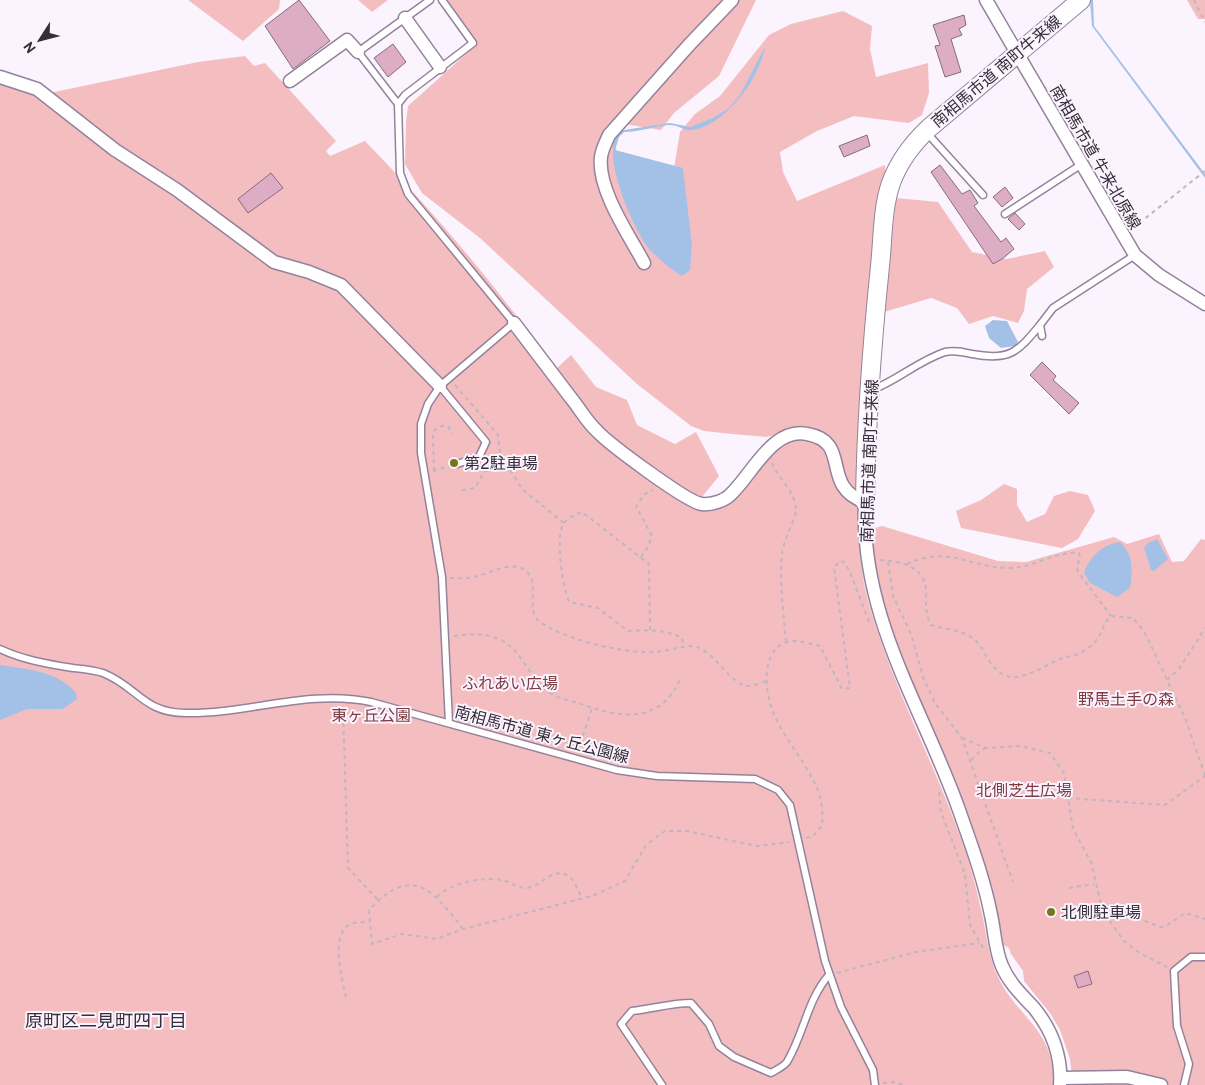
<svg xmlns="http://www.w3.org/2000/svg" width="1205" height="1085" font-family="Overpass,'Noto Sans JP',sans-serif">
<rect width="100%" height="100%" fill="#fbf3fe"/>
<g fill="#f4bec0">
<polygon points="188,0 280,0 279,9 243,41"/>
<polygon points="358,0 388,0 372,12"/>
<path d="M447,0H756L719,76L674,113L661,130L612,122L618,162L672,180L680,132L695,114L720,96L769,35L791,24L843,11L872,26L870,49L876,77L928,63L929,93L922,115L909,123L854,116L817,131L780,152L783,172L797,201L885,165L886,176C880,249 873,322 867,395C861,463 850,536 869,604C892,685 933,760 961,839C971,865 977,891 983,918C987,938 989,958 998,977C1018,1019 1056,1030 1053,1085H0V83L40,95L198,62L245,56L254,66L265,63L336,141L326,151L330,156L365,141C434,212 498,288 556,369L571,355L596,387L627,400L637,425L675,444L696,432L719,476L702,497C729,500 760,454 778,435L766,437L732,434L704,431L691,426L637,384L480,238L422,193L405,164L406,122L408,106L476,45Z"/>
<polygon points="1187,0 1205,0 1205,19 1198,19"/>
<polygon points="896,198 938,202 972,252 1007,259 1045,251 1054,267 1027,289 1024,311 1018,323 993,316 969,324 957,308 931,298 884,312"/>
<polygon points="1004,484 1017,489 1017,505 1027,522 1045,514 1054,496 1070,491 1088,495 1095,511 1078,539 1062,548 961,528 956,511 981,500"/>
<path d="M882,526L998,561L1026,562L1114,537L1127,544L1159,534L1172,562L1184,561L1201,539L1205,540V1085H1073L1070,1059L1060,1030L1050,1013L1024,981L1023,971L1011,954L1009,948L1002,944C994,901 985,860 970,819C936,729 873,624 872,529Z"/>
</g>
<g fill="#a3c1e7">
<polygon points="1090,0 1093,0 1094,26 1205,174 1205,178 1092,26"/>
<path d="M765,47C759,79 726,125 692,130C684,131 678,125 670,125C654,126 640,132 624,132L619,137L615,150L683,168L692,246L690,270L682,276C673,271 660,260 652,252C636,237 593,141 624,130L670,123L690,127L713,118L729,108L740,95Z"/>
<polygon points="993,320 1007,321 1018,342 1015,346 1001,348 989,338 985,326"/>
<polygon points="1157,539 1168,559 1154,571 1151,570 1144,548 1148,543"/>
<path d="M1120,542C1133,554 1133,570 1130,588L1117,597L1090,583L1084,573C1089,557 1103,544 1120,542Z"/>
<path d="M0,665C27,669 58,671 76,693L77,699L63,709H27L0,720Z"/>
</g>
<g fill="#dcadc5" stroke="#896c7b">
<polygon points="299,0 330,41 293,69 265,26"/>
<polygon points="964,15 966,25 959,29 962,35 951,39 961,72 945,77 935,46 940,45 933,25"/>
<polygon points="393,44 406,62 388,77 374,58"/>
<polygon points="867,135 870,146 844,157 839,146"/>
<polygon points="940,165 962,194 970,190 978,203 974,206 1001,242 1006,238 1014,249 1002,259 993,264 931,172"/>
<polygon points="271,173 283,188 248,213 238,199"/>
<polygon points="1005,187 1013,198 1002,207 993,197"/>
<polygon points="1015,213 1025,224 1019,230 1008,219"/>
<polygon points="1042,362 1056,376 1053,380 1079,403 1069,414 1030,375"/>
<polygon points="1088,971 1092,984 1078,988 1074,976"/>
</g>
<g fill="none" stroke-linecap="round" stroke-linejoin="round">
<defs>
<g id="lane">
<polyline points="430,0 358,52 398,104 400,173 408,194 514,323 440,386 428,404 421,424 421,453 442,577 449,723"/>
<polyline points="398,104 405,95 473,43 442,0"/>
<polyline points="927,133 983,195"/>
<polyline points="1005,214 1082,164"/>
<polyline points="1042,336 1040,325 1053,308 1135,255"/>
<polyline points="440,386 486,442 479,457 457,464"/>
<path d="M872,390C898,380 918,361 945,352C954,350 963,352 972,354C1009,361 1017,353 1040,325"/>
<path d="M0,649C23,660 48,664 73,668C83,669 94,670 103,673C138,687 143,713 186,713C248,714 309,689 371,702L617,770L657,776L755,779L778,790L790,805L825,961L841,1007L873,1070L875,1085"/>
<path d="M662,1085L621,1024L632,1011C652,1009 671,1003 691,1003L709,1024L719,1046L734,1057L771,1073C776,1070 783,1067 787,1062C804,1034 807,1000 829,975"/>
<polyline points="1184,1085 1189,1064 1177,1026 1174,971 1191,957 1205,957"/>
</g>
<g id="street">
<polyline points="986,0 1135,255 1159,275 1205,304"/>
<polyline points="405,18 440,67"/>
<polyline points="0,77 37,89 115,150 177,190 274,262 309,272 341,285 440,386"/>
<polyline points="290,81 347,40 358,52"/>
<path d="M644,263C629,235 597,189 601,157C602,149 606,142 609,135L689,45L732,0"/>
<path d="M514,323C533,348 552,373 571,398C580,409 587,422 597,431C609,444 688,503 702,504C711,505 724,501 730,495C752,475 772,427 807,434C853,442 819,486 865,502C860,617 922,706 959,810C971,844 984,879 991,915C995,933 995,950 1002,966C1009,983 1022,995 1034,1008C1052,1030 1062,1057 1060,1085"/>
<polyline points="1061,1078 1127,1077 1161,1085"/>
</g>
<path id="secondary" d="M865,502C866,423 872,344 880,266C883,239 882,209 891,183C899,161 912,144 929,128L1081,0"/>
</defs>
<use href="#lane" stroke="#94829c" stroke-width="9"/>
<use href="#street" stroke="#94829c" stroke-width="15"/>
<use href="#secondary" stroke="#94829c" stroke-width="20"/>
<g stroke="#beb6c1" stroke-width="2" stroke-dasharray="4 4" stroke-linecap="butt">
<polyline points="1194,0 1205,22"/>
<polyline points="1133,228 1205,171"/>
<polyline points="455,385 498,435 500,454 523,490 564,523"/>
<path d="M772,463C779,480 796,491 796,511C796,517 783,541 782,554C779,583 784,615 786,643"/>
<polyline points="433,471 450,466"/>
<path d="M434,471L433,432C437,428 441,425 448,426L452,434"/>
<polyline points="462,490 475,488 484,472 505,462"/>
<polyline points="641,557 648,547 652,536 636,506 645,494 653,490"/>
<path d="M880,560C900,561 925,566 926,591C926,603 925,614 931,625C947,630 964,629 977,642C984,649 987,660 994,667C1012,689 1037,669 1056,661C1067,655 1075,658 1087,649C1103,638 1101,625 1111,616L1133,618L1145,633L1186,720L1205,776"/>
<polyline points="888,562 893,596 911,634 923,677 935,703 962,738 1013,882"/>
<path d="M907,564C950,545 967,567 1008,568C1032,569 1054,551 1079,553L1080,557L1077,567L1078,572L1111,616"/>
<path d="M450,578C458,578 466,579 473,577C487,575 507,562 521,568C544,578 523,609 540,622C565,640 625,654 656,652C668,651 685,644 697,647C715,653 731,685 748,686C753,686 761,683 766,681"/>
<path d="M650,630L649,564L582,512C574,515 567,518 563,525C555,540 563,587 569,602L598,608L628,631C647,630 665,629 682,638L684,648"/>
<path d="M454,636C468,634 482,633 496,638C519,645 528,675 546,690C553,697 568,700 578,703C619,718 661,726 681,677"/>
<polyline points="1167,680 1179,669 1205,628"/>
<polyline points="343,707 348,868 378,900"/>
<polyline points="962,738 986,748 1020,746 1050,753 1064,773 1073,829 1091,862 1103,912 1124,941 1138,952 1167,967"/>
<polyline points="578,751 592,708"/>
<polyline points="971,760 981,750 986,748"/>
<polyline points="939,792 941,812 965,874 970,925 985,951"/>
<polyline points="1068,798 1165,805 1205,776"/>
<path d="M806,838L813,836L822,826C823,813 822,799 817,788C805,761 784,738 773,712C764,690 760,644 793,641C801,641 812,644 820,646L842,689L850,688L834,567L840,561L844,562L849,570L870,624"/>
<polyline points="1069,888 1094,884"/>
<path d="M437,897C450,883 486,875 505,881C512,883 518,888 526,888C540,887 551,869 565,874C574,878 578,890 582,899"/>
<polyline points="1100,903 1160,927 1166,926 1185,913 1205,919"/>
<path d="M463,929C432,889 412,864 369,910L372,944L402,934L437,939L463,929L592,896L625,881L646,845L665,831H687L757,846L789,842"/>
<polyline points="837,973 916,952 979,943"/>
<path d="M346,997C342,978 328,929 354,923C359,922 365,922 370,922"/>
<polyline points="883,1083 894,1082 904,1085"/>
</g>
<use href="#lane" stroke="#fff" stroke-width="6"/>
<use href="#street" stroke="#fff" stroke-width="12"/>
<use href="#secondary" stroke="#fff" stroke-width="18"/>
</g>
<g fill="#77761c" stroke="#fbf3fe" stroke-width="2">
<circle cx="454" cy="463" r="5"/>
<circle cx="1051" cy="912" r="5"/>
</g>
<g text-anchor="middle" stroke-width="4" stroke-linejoin="round" paint-order="stroke">
<g font-size="16" fill="#352d38" stroke="#fbf3fe">
<text transform="translate(996 71) rotate(-40)" y="6">南相馬市道 南町牛来線</text>
<text transform="translate(1096 157) rotate(60)" y="6">南相馬市道 牛来北原線</text>
<text transform="translate(869 461) rotate(-88)" y="6">南相馬市道 南町牛来線</text>
<text transform="translate(542 734) rotate(15)" y="6">南相馬市道 東ヶ丘公園線</text>
</g>
<g font-size="16" fill="#352d38" stroke="#fbf3fe" text-anchor="start">
<text x="464" y="469">第2駐車場</text>
<text x="1061" y="918">北側駐車場</text>
</g>
<g font-size="16" fill="#7e3b40" stroke="#fbf3fe">
<text x="510" y="689">ふれあい広場</text>
<text x="1126" y="705">野馬土手の森</text>
<text x="371" y="721">東ヶ丘公園</text>
<text x="1024" y="796">北側芝生広場</text>
</g>
<g font-size="18" fill="#352d38" stroke="#fbf3fe">
<text x="106" y="1027">原町区二見町四丁目</text>
</g>
</g>
<g transform="translate(40 40) rotate(234)" stroke="#fbf3fe" stroke-width="4" paint-order="stroke">
<path d="M0-4L9 19L0 12L-9 19Z" fill="#352d38"/>
<text y="-8" font-size="14" font-weight="bold" text-anchor="middle" fill="#352d38">N</text>
</g>
</svg>
